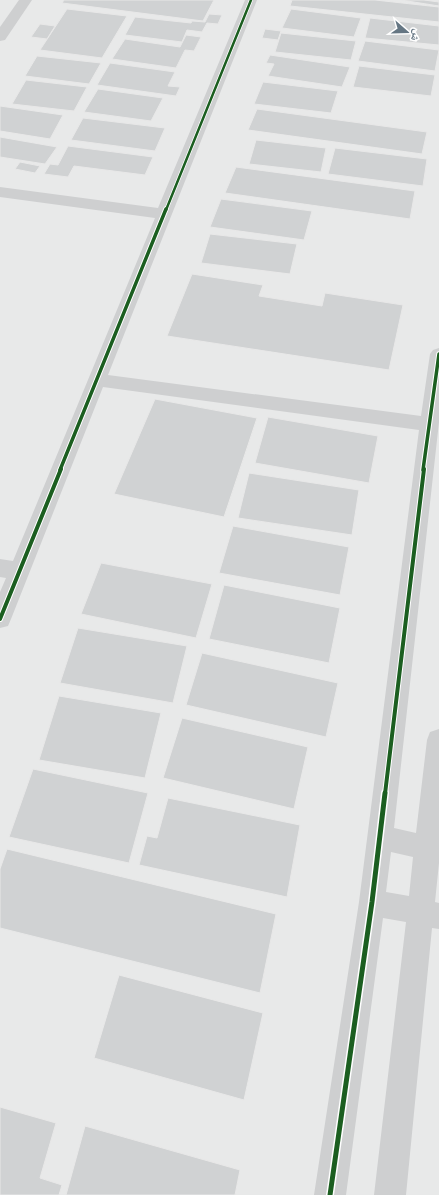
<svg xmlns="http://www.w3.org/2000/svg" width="439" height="1195" font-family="'Titillium Web','Noto Naskh Arabic',sans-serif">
<rect width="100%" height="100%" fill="#f9f9f9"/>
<rect fill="#e8e9e9" x="0" y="0" width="439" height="1195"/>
<g fill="#d0d2d3" stroke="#e8e8e8">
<polygon points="64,0 214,0 203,21 62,3"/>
<polygon points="292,0 375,0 439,7 439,22 290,6"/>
<polygon points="401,0 424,0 439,2 439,6"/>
<polygon points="67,9 127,16 102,58 40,50"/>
<polygon points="291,9 361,18 354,37 282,28"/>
<polygon points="209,14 222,15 218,24 207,23 202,32 187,30 182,42 125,35 135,17 191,23 192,21 205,22"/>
<polygon points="370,18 439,26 439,45 365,38"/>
<polygon points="40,24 55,26 47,39 31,37"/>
<polygon points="265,29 281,31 278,40 262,38"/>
<polygon points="281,33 356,41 351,60 275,52"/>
<polygon points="186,35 201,37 194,51 185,50 176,68 112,59 125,39 180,47"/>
<polygon points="365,41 439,50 435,71 358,61"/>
<polygon points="270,55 350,67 342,87 268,76 274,64 266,63"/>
<polygon points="37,56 101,63 89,84 25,76"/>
<polygon points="110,63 175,72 168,86 180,87 176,96 97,85"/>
<polygon points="359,66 435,75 431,96 353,87"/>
<polygon points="26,80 87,87 74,111 12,104"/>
<polygon points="263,82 338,91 331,113 254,104"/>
<polygon points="98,89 163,98 151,121 84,112"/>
<polygon points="0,106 63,115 50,139 0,131"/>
<polygon points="257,109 427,132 422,154 248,130"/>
<polygon points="83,118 165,128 155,151 71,140"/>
<polygon points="0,137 57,147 45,164 0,157"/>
<polygon points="256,140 326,148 321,172 249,164"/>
<polygon points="68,146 153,157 145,175 74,166 68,177 44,174 50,164 58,165"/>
<polygon points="335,148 427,159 423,186 328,174"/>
<polygon points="20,162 40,166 35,173 15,169"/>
<polygon points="236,167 415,191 410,219 225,193"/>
<polygon points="221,199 312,211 304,240 210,227"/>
<polygon points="210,234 297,244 290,274 201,263"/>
<polygon points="192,274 263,285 259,296 322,306 325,293 403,305 389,370 167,336"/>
<polygon points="155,399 257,418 224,517 114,494"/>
<polygon points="268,417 378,436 369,483 255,463"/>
<polygon points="249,473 359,490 352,535 238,518"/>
<polygon points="233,526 349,547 340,595 219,573"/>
<polygon points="101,563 212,584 196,638 81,614"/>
<polygon points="224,585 340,608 329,663 209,639"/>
<polygon points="78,628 187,646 173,703 60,683"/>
<polygon points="202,653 338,683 326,737 186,705"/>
<polygon points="59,696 161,713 145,778 39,760"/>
<polygon points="182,718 308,747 294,809 163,778"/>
<polygon points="33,769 148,793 129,863 9,837"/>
<polygon points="168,798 300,825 287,897 139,865 147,836 157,838"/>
<polygon points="7,849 276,914 260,993 0,928 0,869"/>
<polygon points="119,975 263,1013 244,1100 94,1058"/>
<polygon points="0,1107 56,1123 40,1178 62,1185 59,1195 0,1195"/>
<polygon points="85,1126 240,1170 235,1195 66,1195"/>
</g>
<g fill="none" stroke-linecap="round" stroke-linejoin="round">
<g fill="#cecfd0" fill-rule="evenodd">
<polygon points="19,0 32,0 5,40 0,41 0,27"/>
<path d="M245,0H257L108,375L421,416L430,354L433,350L439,348V422L394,828L416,833L427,740L430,732L439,729V863L435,902L439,903V929L432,928L406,1195H374L406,922L383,918L346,1195H314L359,902L419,430L103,387L11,619L8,626L0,628V592L6,578L0,577V559L13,561L155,218L0,197V187L158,208ZM391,852L413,857L409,896L386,892Z"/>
</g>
<defs>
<polyline id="cycleway-far3" points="166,210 251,0"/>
<g id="cycleway-far2">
<polyline points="60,470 166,209"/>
<polyline points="423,470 439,354"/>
</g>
<g id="cycleway-far1">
<polyline points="0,619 61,469"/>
<polyline points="385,794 424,469"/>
</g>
<polyline id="cycleway" points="330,1195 372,902 385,793"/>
</defs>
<use href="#cycleway-far3" stroke="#fff" stroke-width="4"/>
<use href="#cycleway-far2" stroke="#fff" stroke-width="5.5"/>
<use href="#cycleway-far1" stroke="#fff" stroke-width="6"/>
<use href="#cycleway" stroke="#fff" stroke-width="8"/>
<use href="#cycleway-far3" stroke="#1b5e20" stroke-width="2.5"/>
<use href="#cycleway-far2" stroke="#1b5e20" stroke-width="3.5"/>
<use href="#cycleway-far1" stroke="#1b5e20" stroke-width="4"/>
<use href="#cycleway" stroke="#1b5e20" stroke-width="5"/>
</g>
<g transform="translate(407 32) rotate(110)" stroke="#ffffff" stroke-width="3" paint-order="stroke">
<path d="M0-3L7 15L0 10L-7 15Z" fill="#657683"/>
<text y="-6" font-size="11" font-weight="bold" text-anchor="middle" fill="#657683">ش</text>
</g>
</svg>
